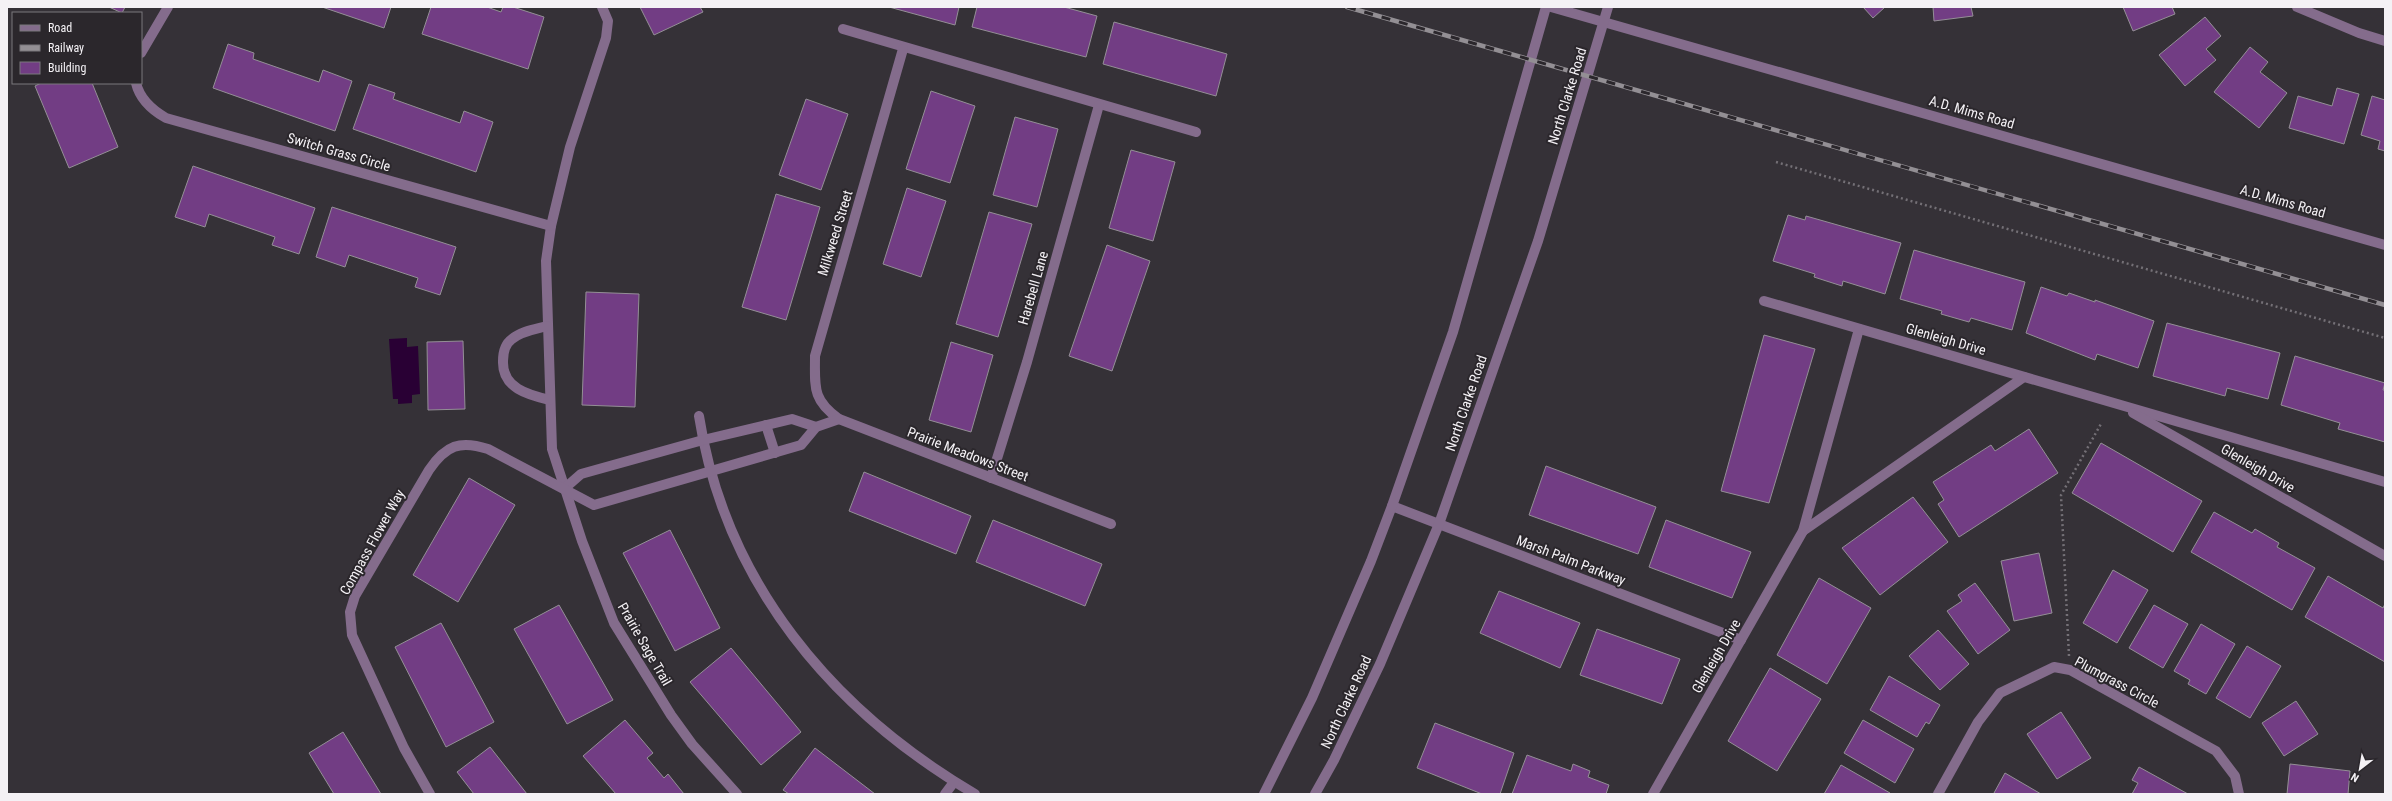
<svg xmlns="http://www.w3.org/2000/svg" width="2392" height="801" font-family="'Roboto Condensed',sans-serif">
<rect width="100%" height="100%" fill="#353137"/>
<polygon fill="#290034" points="407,338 407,347 418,346 420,394 412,395 412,403 398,404 398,399 393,399 389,339"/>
<g fill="#723d84" stroke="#948f96">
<polygon points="109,7 125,7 122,13"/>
<polygon points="322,7 391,7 384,28"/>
<polygon points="431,7 487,7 501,12 503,7 513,7 544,17 528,69 422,34"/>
<polygon points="640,7 700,7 703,12 654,35"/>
<polygon points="889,7 959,7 955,25"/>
<polygon points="977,7 1064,7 1097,16 1086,57 972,27"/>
<polygon points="1863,7 1885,7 1873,18"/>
<polygon points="1933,7 1971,7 1973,16 1934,21"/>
<polygon points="2123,7 2172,7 2175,14 2133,31"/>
<polygon points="2205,17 2221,36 2206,49 2216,60 2185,86 2159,55"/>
<polygon points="1114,22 1227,54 1216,96 1103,64"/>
<polygon points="228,44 254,53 253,59 319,82 323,70 352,81 335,131 213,88"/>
<polygon points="2250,47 2268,62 2260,72 2287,93 2259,128 2214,92"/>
<polygon points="41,83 92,83 118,147 69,168 35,86"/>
<polygon points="369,84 395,93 393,99 460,123 464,111 493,122 476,172 353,129"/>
<polygon points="2337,88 2359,94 2344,144 2289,128 2298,96 2332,106"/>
<polygon points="931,91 975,106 950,183 906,169"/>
<polygon points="2372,96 2385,100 2385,151 2378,149 2380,141 2361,135"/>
<polygon points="806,99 848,114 821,190 779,175"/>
<polygon points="1015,117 1058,129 1037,207 993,195"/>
<polygon points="1131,150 1175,162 1153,241 1109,228"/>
<polygon points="193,166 315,208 299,254 272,245 275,237 209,214 205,227 175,217"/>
<polygon points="907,188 946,201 921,277 883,264"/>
<polygon points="776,194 820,207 786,320 742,307"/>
<polygon points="332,207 456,247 440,295 415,287 418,278 349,255 345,267 316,257"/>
<polygon points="989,212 1032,224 998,337 956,324"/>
<polygon points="1788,215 1805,220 1806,216 1901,243 1885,294 1843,281 1842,286 1814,277 1815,274 1773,261"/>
<polygon points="1107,245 1150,261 1112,371 1069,356"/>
<polygon points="1914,250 2025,282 2012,330 1971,318 1969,322 1941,314 1942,311 1900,299"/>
<polygon points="2041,287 2067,296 2069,293 2095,302 2095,300 2154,321 2138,368 2097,354 2095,360 2026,333"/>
<polygon points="586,292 639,294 635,407 582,405"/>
<polygon points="2167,323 2280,353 2268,399 2227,388 2225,396 2153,376"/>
<polygon points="1764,335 1815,349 1769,503 1721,491"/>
<polygon points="463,341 465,409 428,410 427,342"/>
<polygon points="951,342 993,355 971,432 929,420"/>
<polygon points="2295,356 2385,383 2383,390 2385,390 2385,442 2338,429 2340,423 2281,405"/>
<polygon points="2029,429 2058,473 1959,537 1938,504 1944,500 1933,482 1991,445 1995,451"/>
<polygon points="2101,443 2202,501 2173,552 2072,493"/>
<polygon points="1546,466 1656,507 1638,554 1529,515"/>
<polygon points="864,472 971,516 956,554 849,511"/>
<polygon points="469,478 515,505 458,602 413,575"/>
<polygon points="1913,497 1948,542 1880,595 1842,548"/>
<polygon points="2214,512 2252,533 2255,529 2279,543 2277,547 2315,568 2292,610 2191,552"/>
<polygon points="993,520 1102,564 1085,606 976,562"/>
<polygon points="1666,520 1751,552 1732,598 1649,567"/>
<polygon points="670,530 720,628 675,651 623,553"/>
<polygon points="2039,553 2052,613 2014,621 2001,561"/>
<polygon points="2113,570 2148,590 2117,643 2083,623"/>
<polygon points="2328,576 2383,608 2385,604 2385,662 2305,617"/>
<polygon points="1819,578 1871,608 1827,684 1777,655"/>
<polygon points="1975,583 2010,630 1978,654 1947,611 1962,601 1958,595"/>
<polygon points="1499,591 1580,623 1560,668 1480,633"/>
<polygon points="559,605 613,700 567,724 514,629"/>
<polygon points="2154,605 2188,624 2163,668 2129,648"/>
<polygon points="441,623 494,722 446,747 395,647"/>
<polygon points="2201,624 2235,644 2206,694 2188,684 2190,680 2174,671"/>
<polygon points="1597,629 1680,659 1662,704 1580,675"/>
<polygon points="1938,630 1969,664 1940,690 1909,656"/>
<polygon points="2247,646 2281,666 2250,718 2216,698"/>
<polygon points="731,648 801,732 761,765 690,682"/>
<polygon points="1770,668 1821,699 1777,771 1728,741"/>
<polygon points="1889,676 1940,705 1929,724 1926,722 1917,737 1870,710"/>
<polygon points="2296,701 2318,734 2284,756 2262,723"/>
<polygon points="2061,712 2091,758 2057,779 2027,734"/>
<polygon points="625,720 653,753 647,758 664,778 668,774 684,794 616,794 583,756"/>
<polygon points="1863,720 1914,749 1895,783 1844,753"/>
<polygon points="1435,723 1514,753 1500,794 1482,794 1417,768"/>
<polygon points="343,732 381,794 334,794 309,753"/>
<polygon points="490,747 527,794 474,794 457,772"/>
<polygon points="815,748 875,794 789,794 783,790"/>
<polygon points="1527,755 1571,771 1573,764 1590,771 1588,777 1609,785 1606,794 1512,794"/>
<polygon points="2290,764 2350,771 2348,794 2287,794"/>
<polygon points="1841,765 1890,793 1889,794 1824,794"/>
<polygon points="2139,767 2188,794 2132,794 2138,783 2132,780"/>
<polygon points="2005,773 2041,794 1996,794 1994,793"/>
</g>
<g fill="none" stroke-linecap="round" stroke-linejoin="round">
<g stroke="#747076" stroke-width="2.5" stroke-dasharray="2 3" stroke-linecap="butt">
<polyline points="1776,162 2385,338"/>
<polyline points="2069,656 2061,495 2102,422"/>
</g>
<g stroke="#846c8c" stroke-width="10">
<polyline points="602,7 608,21 606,38 570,147 551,226 546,261 552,449 582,541 614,623 671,715 692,744 737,794"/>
<polyline points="1551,7 2385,245"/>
<polyline points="2297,7 2359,33 2385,41"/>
<polyline points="843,29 1196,132"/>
<path d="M903,49L815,356C815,387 812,400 839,419L1111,524"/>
<polyline points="141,53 168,7"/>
<path d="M136,83C140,100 152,110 166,118L551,226"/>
<polyline points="1764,301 2385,482"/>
<path d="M547,326C536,329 521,331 512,339C505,344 503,353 503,361C502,388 528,395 550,400"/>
<polyline points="2133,413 2385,556"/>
<path d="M699,416C725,583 832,710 975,794"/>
<polyline points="766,425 775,453"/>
<polyline points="991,478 1027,362 1099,105"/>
<polyline points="565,488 581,474 703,440 792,419 816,427"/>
<polyline points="1392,506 1741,640"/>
<polyline points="1803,531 2024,377"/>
<path d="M430,794L404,748L352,635L350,612L355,596L429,470C446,445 460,440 488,449L594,505L801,445L816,427L839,419"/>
<polyline points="945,794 954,782"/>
<polyline points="1264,794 1312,698 1371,561 1392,506 1453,332 1546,7"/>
<polyline points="1315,794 1334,760 1380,664 1439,524 1538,241 1608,7"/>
<polyline points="1653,794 1803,531 1859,329"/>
<polyline points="1938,794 1978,722 2000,693 2054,667 2070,670 2216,751 2235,776 2239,794"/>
</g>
<defs>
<polyline id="rail" points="1347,7 2385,305"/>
</defs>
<use href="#rail" stroke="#938f94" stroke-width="4.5"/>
<use href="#rail" stroke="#2b272c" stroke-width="3" stroke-dasharray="9" stroke-linecap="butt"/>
</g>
<g text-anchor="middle" stroke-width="4" stroke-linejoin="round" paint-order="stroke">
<g font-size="14" fill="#f4f1f5" stroke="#2b272c">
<text transform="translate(1567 96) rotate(-73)" y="5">North Clarke Road</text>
<text transform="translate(1972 112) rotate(16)" y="5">A.D. Mims Road</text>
<text transform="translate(339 152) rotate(16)" y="5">Switch Grass Circle</text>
<text transform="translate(2283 201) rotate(16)" y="5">A.D. Mims Road</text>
<text transform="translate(835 233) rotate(-73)" y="5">Milkweed Street</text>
<text transform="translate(1033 288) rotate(-74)" y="5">Harebell Lane</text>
<text transform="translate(1946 339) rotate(16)" y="5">Glenleigh Drive</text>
<text transform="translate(1466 403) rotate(-71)" y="5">North Clarke Road</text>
<text transform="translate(968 454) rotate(21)" y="5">Prairie Meadows Street</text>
<text transform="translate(2258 468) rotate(30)" y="5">Glenleigh Drive</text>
<text transform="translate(372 542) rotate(-61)" y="5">Compass Flower Way</text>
<text transform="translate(1571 560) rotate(21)" y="5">Marsh Palm Parkway</text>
<text transform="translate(645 644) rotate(60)" y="5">Prairie Sage Trail</text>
<text transform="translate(1716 656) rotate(-60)" y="5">Glenleigh Drive</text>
<text transform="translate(2117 682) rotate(28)" y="5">Plumgrass Circle</text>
<text transform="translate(1346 702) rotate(-65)" y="5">North Clarke Road</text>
</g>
</g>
<rect width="2392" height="801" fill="none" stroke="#f4f1f5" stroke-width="16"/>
<rect x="12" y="12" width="130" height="72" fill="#2b272c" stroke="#7b787c"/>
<rect x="20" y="25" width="20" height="6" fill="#846c8c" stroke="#7b787c"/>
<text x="48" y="32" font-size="12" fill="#f4f1f5">Road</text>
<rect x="20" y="45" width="20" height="6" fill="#938f94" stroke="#7b787c"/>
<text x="48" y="52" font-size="12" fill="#f4f1f5">Railway</text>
<rect x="20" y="62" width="20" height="12" fill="#723d84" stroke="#7b787c"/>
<text x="48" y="72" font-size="12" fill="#f4f1f5">Building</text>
<g transform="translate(2360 769) rotate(211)" stroke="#2b272c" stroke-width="3" paint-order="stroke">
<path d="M0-3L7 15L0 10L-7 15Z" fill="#f4f1f5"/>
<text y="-6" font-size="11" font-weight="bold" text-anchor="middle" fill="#f4f1f5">N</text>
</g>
</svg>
